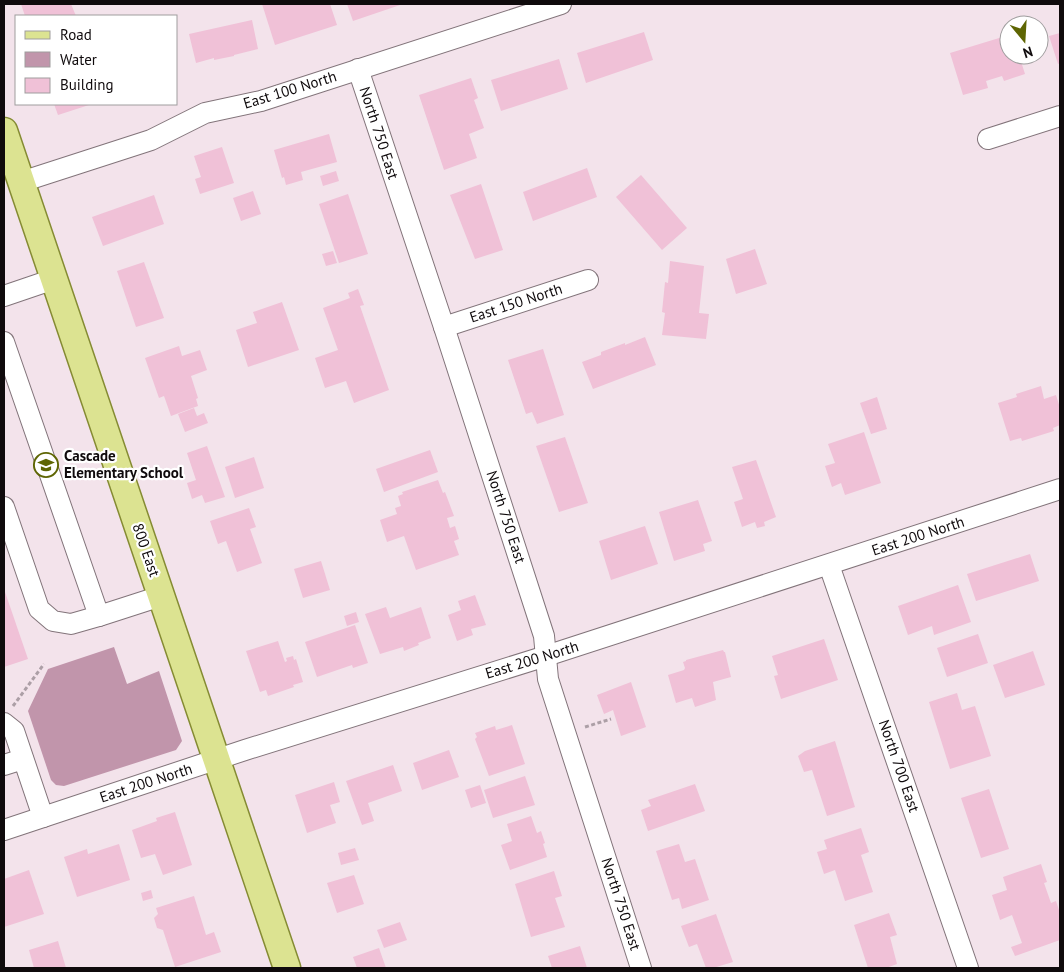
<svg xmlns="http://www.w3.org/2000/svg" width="1064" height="972" font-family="'PT Sans',sans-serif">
<rect width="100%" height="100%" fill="#f3e3eb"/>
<polygon fill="#c195ab" points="114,647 127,684 159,671 182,741 176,750 64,786 56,785 51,780 28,711 48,669"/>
<g fill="#f0c1d7">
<polygon points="21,4 71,4 76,16 25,16"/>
<polygon points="262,4 330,4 337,25 275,45"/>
<polygon points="347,4 403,4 353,21"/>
<polygon points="252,20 258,49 234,55 234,56 214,60 214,58 196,63 189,34"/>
<polygon points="644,32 653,60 586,83 577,53"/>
<polygon points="1060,33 1060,63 1058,64 1049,36"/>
<polygon points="1009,35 1009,55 1019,55 1025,74 1004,81 1002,76 986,81 988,88 963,95 950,53"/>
<polygon points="559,59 568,89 501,111 491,80"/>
<polygon points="471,78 478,98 474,100 484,128 469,134 477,158 444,170 419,95"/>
<polygon points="54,104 89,104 89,105 58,115"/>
<polygon points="329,134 337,162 301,172 303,180 286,185 284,177 282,178 274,150"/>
<polygon points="222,147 234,183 200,194 195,179 201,177 194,156"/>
<polygon points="587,168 597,197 533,221 523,192"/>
<polygon points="336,171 339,181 323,186 320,176"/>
<polygon points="641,175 687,228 662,250 616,197"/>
<polygon points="481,184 503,250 475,259 450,195"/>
<polygon points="253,191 261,214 241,221 233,198"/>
<polygon points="348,194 368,254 339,263 319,204"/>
<polygon points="154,195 164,224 103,246 92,217"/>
<polygon points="755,249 767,284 736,294 726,259"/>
<polygon points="333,251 337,263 326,266 322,254"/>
<polygon points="670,261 704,266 699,313 709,314 706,339 662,335 665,313 662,312 665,282 668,283"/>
<polygon points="144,262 164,318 136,327 117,271"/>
<polygon points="358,289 364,305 360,306 389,390 354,403 346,381 325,388 315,358 338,350 323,308 350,298 348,293"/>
<polygon points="282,302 299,350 248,367 236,330 257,323 253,312"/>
<polygon points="645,337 656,365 593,389 582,362 601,355 601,352 625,343 625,345"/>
<polygon points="179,346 182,356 200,350 207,370 191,376 198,398 196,399 198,406 171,416 164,396 159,398 145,358"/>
<polygon points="543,349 564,415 537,424 532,412 526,414 508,360"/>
<polygon points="1041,386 1044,399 1056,395 1060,408 1060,425 1053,428 1054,431 1022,441 1021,438 1010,441 998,403 1017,397 1016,394"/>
<polygon points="877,397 887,429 871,434 860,403"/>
<polygon points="194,408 197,416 204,413 208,423 185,432 178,414"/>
<polygon points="864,432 881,483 845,495 841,483 832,487 825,466 835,463 828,444"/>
<polygon points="565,437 588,503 559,512 536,446"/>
<polygon points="207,446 225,497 205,503 202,495 192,499 187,483 196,480 187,453"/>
<polygon points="430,450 438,472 384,492 376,469"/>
<polygon points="254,457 264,488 235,498 225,467"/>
<polygon points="756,460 776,517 764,522 765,526 757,528 755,522 742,527 734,502 743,499 732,467"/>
<polygon points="438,480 443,493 445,492 454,516 447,518 450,528 455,526 459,539 454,541 459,555 416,570 404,536 387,542 380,520 397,514 395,508 401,506 398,496 403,494 402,492"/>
<polygon points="698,500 712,541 703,544 705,551 674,561 659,512"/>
<polygon points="249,508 256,527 250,529 262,563 237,572 226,541 218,544 210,521"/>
<polygon points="645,526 658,564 611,580 599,541"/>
<polygon points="1030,554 1039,581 976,601 967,574"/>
<polygon points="321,561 330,590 303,598 294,569"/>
<polygon points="958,585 971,622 934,635 932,626 908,635 898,606"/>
<polygon points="4,589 28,659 4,667"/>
<polygon points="475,595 486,625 471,629 473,635 457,641 448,615 461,610 458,601"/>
<polygon points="386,607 390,618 421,607 431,638 418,643 419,645 404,651 403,647 380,654 365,614"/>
<polygon points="356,612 359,622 347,626 344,616"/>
<polygon points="355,625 368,663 353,668 352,665 317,677 305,642"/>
<polygon points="978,634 988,663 947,677 937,648"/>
<polygon points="824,639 838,680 781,699 774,676 778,675 772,656"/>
<polygon points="278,641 285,662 287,661 286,658 293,656 294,660 296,659 303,682 293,685 294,687 268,696 266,690 260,692 246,651"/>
<polygon points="723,650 724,652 725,652 731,677 713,682 716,700 695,707 692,698 676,703 668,675 684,670 685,668 683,662 686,661 686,660"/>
<polygon points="1033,651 1045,685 1005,698 993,665"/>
<polygon points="631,682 646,727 621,736 613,710 604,714 597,695"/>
<polygon points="957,693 962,710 975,706 991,756 950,769 929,702"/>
<polygon points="512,725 525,764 489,776 475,739 477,737 475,733 495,726 496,730"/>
<polygon points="835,741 855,807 827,816 812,770 804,772 798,756 805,751"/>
<polygon points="449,750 459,777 422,790 413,763"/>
<polygon points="393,765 402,791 368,803 374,821 362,825 346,781"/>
<polygon points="525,776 535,805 493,818 484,790"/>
<polygon points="334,782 340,802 330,805 336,823 307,833 295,795"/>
<polygon points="695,784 705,811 648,831 641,810 651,806 648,800"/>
<polygon points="480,785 486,803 471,808 465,790"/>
<polygon points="989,789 1009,849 981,858 961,798"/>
<polygon points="175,812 192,865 163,875 155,854 141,858 132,830 157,821 156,818"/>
<polygon points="531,816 537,833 541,831 545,843 543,844 547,857 510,870 501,845 512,841 507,824"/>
<polygon points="861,828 869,852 861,855 873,892 845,901 835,870 824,874 817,852 827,849 824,840"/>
<polygon points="119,844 130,880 77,897 64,857 87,849 88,854"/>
<polygon points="679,844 685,862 695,859 709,900 682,909 679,898 672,900 656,851"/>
<polygon points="355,848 359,860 341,865 338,853"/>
<polygon points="1041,864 1047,882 1044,883 1051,903 1056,901 1060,913 1060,940 1015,956 1011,947 1022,943 1012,915 1000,920 992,895 1007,890 1003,877"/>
<polygon points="29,870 44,914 4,927 4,879"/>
<polygon points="554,871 562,896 555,898 565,927 531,937 515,884"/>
<polygon points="354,875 364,904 337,913 327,883"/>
<polygon points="151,890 153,898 143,901 141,893"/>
<polygon points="194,896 206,935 214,932 221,952 175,967 163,930 157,928 154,918 158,914 156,908"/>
<polygon points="889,913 897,935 890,937 897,964 886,968 868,968 854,925"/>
<polygon points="716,914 733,962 713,968 706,968 697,944 689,947 681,926"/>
<polygon points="400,922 407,940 384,948 377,930"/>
<polygon points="58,941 66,968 34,968 29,950"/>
<polygon points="580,946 587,968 552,968 548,956"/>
<polygon points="379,948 386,968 357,968 353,957"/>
</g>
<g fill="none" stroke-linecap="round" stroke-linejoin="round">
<defs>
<g id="minor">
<polyline points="358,69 444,327 544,636 548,679 641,968"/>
<polyline points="988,139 1060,116"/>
<polyline points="21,182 151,140 205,113 261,101 561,4"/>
<polyline points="4,296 54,279"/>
<polyline points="444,327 588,280"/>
<polyline points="4,342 99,616 161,596"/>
<polyline points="4,507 39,609 53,621 71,624 99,616"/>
<polyline points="829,565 968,968"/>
<polyline points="4,723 14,731 43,817"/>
<polyline points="4,765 23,759"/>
<polyline points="4,830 245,750 546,656 1060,489"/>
</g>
<polyline id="major" points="4,131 287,968"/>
</defs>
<use href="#minor" stroke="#82747a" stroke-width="22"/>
<use href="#major" stroke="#858b33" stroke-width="29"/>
<g stroke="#ac9fa6" stroke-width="3" stroke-dasharray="4 2.5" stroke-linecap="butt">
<polyline points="13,706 44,664"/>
<polyline points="585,727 611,719"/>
</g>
<use href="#minor" stroke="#fff" stroke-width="20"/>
<use href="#major" stroke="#dce391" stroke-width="26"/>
</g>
<defs>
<symbol id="school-ring" viewBox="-11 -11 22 22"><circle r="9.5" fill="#fff" stroke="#5e6503" stroke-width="1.5"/><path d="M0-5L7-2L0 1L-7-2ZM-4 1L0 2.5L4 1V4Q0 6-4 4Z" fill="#5e6503"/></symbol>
</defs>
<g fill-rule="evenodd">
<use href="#school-ring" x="32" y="451" width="28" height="28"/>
</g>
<g text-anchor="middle" stroke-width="4.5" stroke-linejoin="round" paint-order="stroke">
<g font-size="15" fill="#0f0a0c" stroke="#fff">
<text transform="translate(290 90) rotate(-17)" y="5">East 100 North</text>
<text transform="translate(379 133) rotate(72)" y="5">North 750 East</text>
<text transform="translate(516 303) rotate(-18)" y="5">East 150 North</text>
<text transform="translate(506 517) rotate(72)" y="5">North 750 East</text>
<text transform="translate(918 536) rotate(-18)" y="5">East 200 North</text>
<text transform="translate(146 550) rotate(71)" y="5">800 East</text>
<text transform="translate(532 660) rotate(-17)" y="5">East 200 North</text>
<text transform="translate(899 766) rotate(71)" y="5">North 700 East</text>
<text transform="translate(146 783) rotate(-18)" y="5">East 200 North</text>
<text transform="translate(621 904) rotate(72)" y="5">North 750 East</text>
</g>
<g font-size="15" font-weight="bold" fill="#0f0a0c" stroke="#fff" text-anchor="start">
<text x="64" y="461">Cascade<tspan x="64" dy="17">Elementary School</tspan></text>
</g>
</g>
<rect width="1064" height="972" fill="none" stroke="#0f0a0c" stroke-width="10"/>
<rect x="15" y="15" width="162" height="90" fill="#ffffff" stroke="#9f9d9e"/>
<rect x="25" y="31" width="25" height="8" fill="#dce391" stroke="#9f9d9e"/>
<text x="60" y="40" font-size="15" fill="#0f0a0c">Road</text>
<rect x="25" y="52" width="25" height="15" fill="#c195ab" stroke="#9f9d9e"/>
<text x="60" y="65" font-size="15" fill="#0f0a0c">Water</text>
<rect x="25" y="78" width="25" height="15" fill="#f0c1d7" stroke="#9f9d9e"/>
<text x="60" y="90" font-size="15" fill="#0f0a0c">Building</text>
<g transform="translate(1024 40) rotate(162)"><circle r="24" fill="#ffffff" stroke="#9f9d9e"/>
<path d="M0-4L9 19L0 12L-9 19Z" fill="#5e6503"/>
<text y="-8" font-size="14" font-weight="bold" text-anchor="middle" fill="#0f0a0c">N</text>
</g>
</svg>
